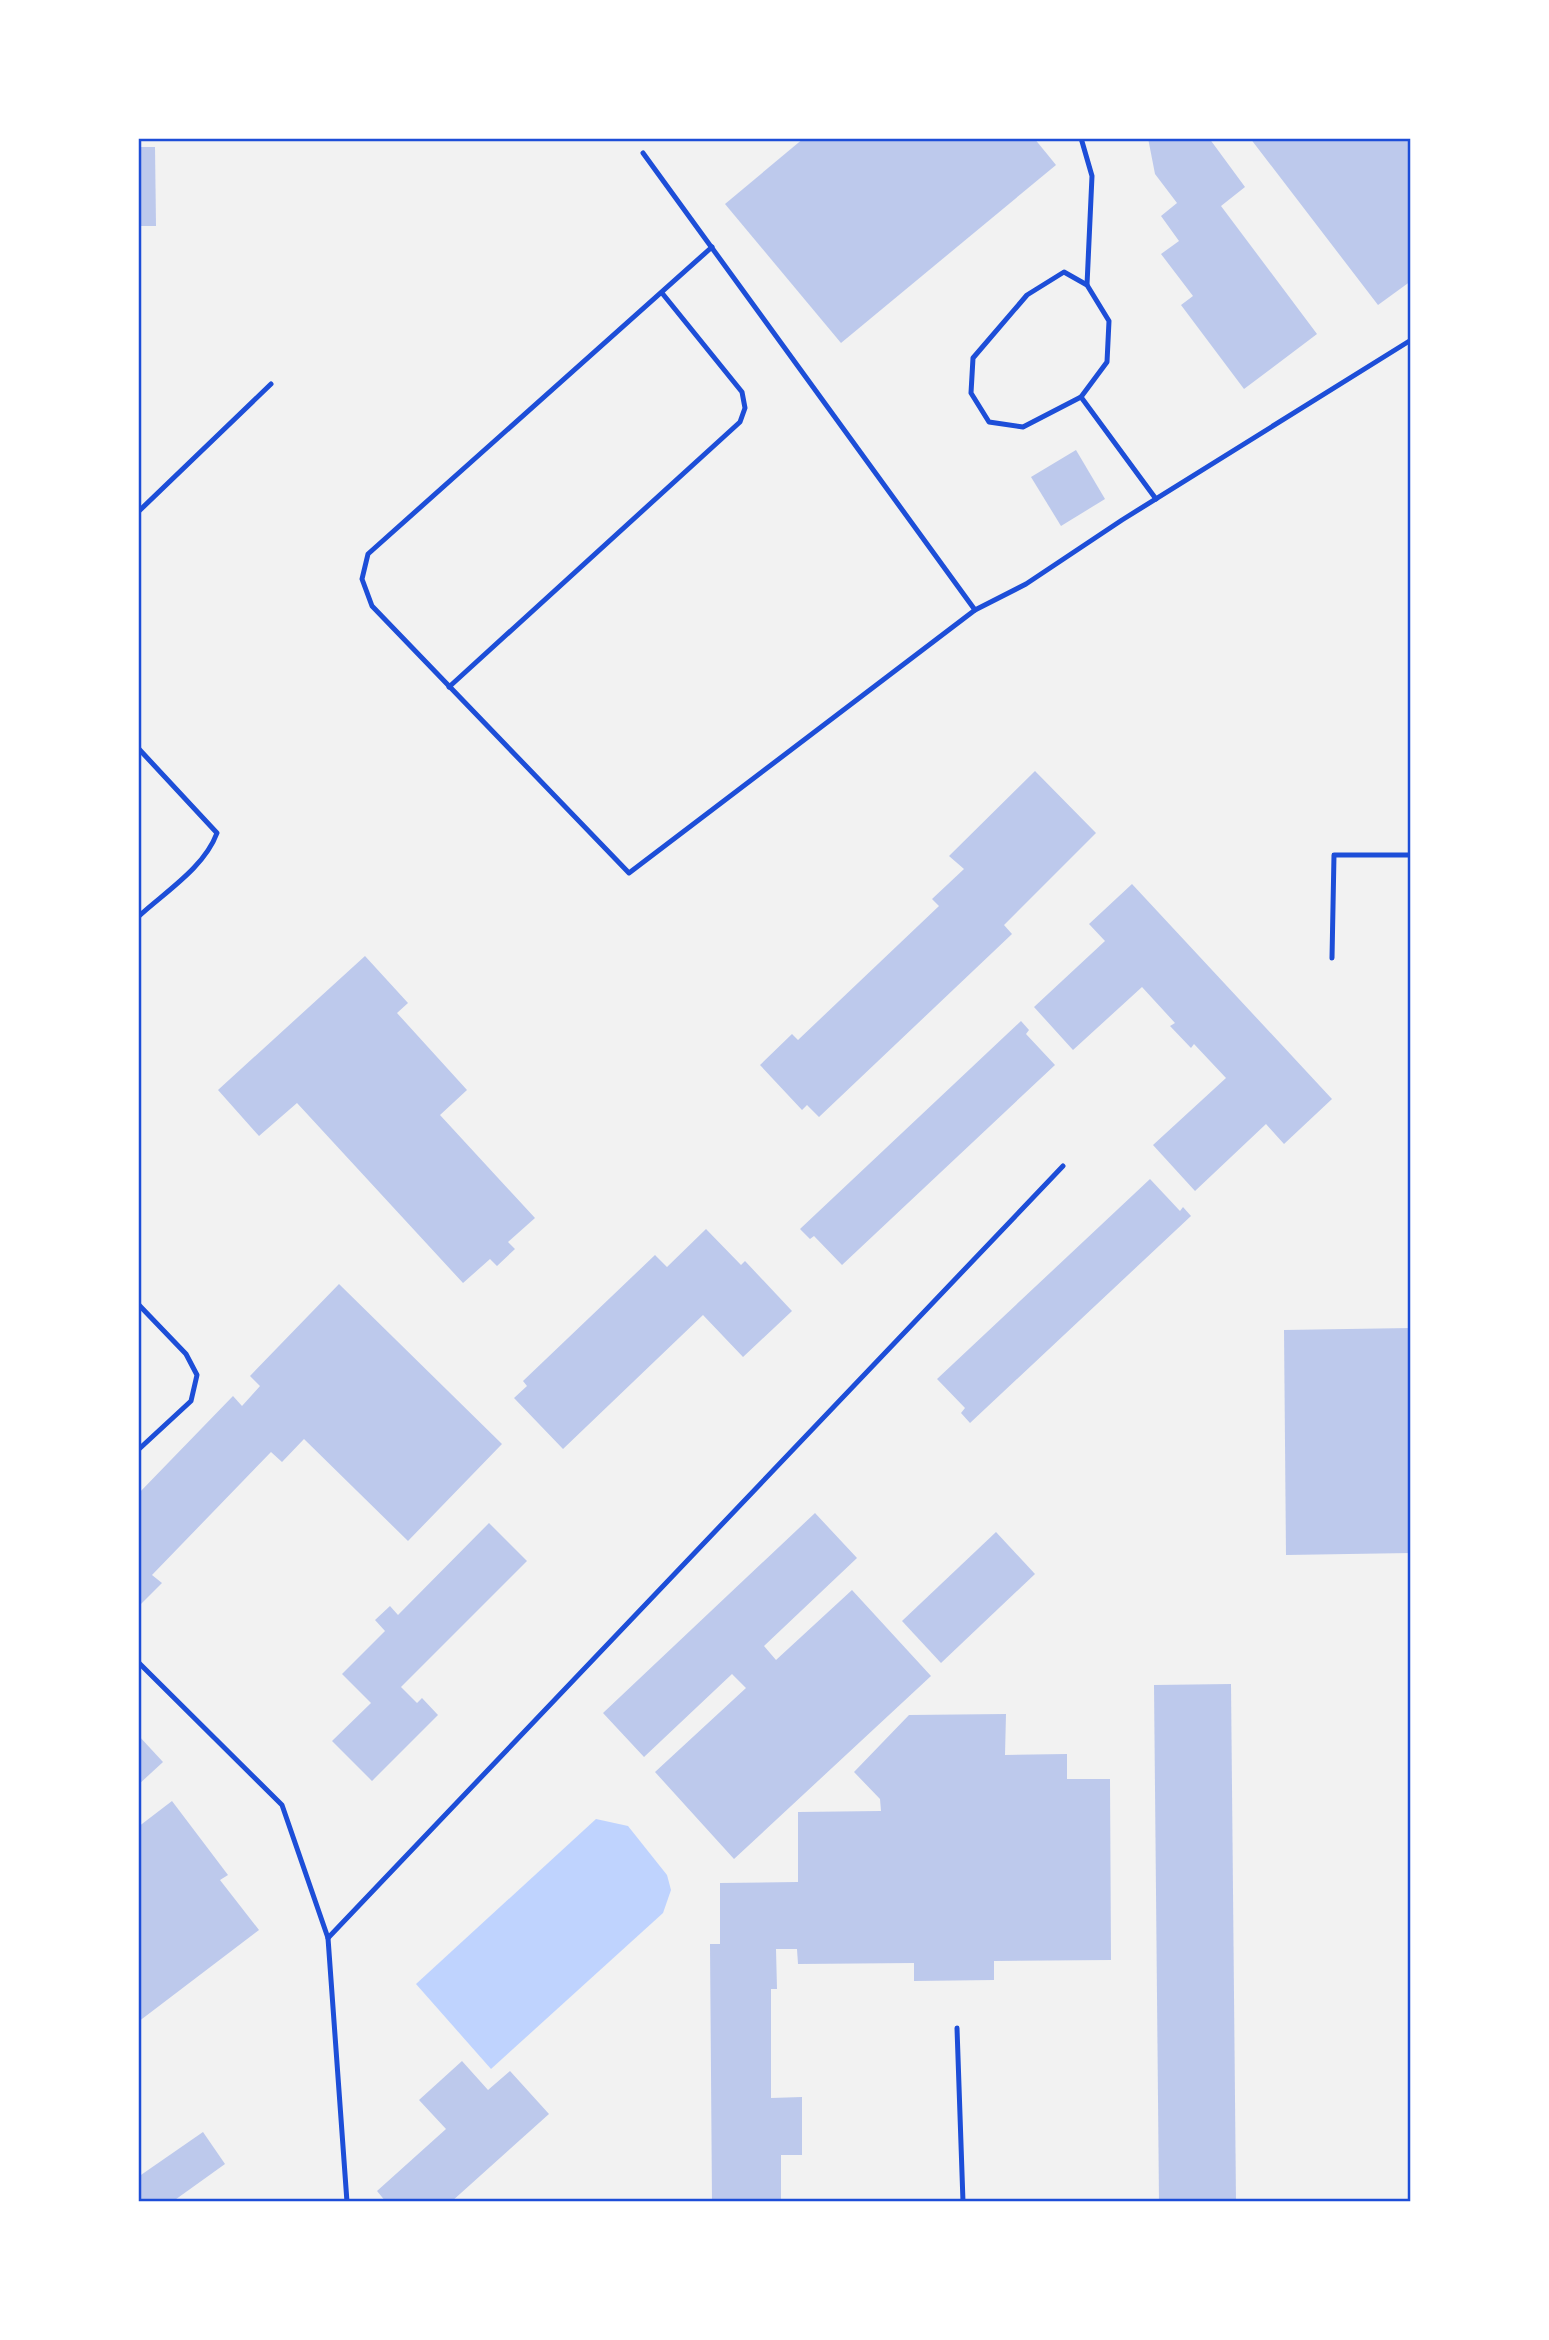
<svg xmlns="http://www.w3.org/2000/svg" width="1549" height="2340" font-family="'IBM Plex Sans',sans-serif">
<rect width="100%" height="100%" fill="#f2f2f2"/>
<polygon fill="#bfd3fe" points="596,1819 628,1826 667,1875 671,1890 663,1913 491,2069 416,1984"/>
<g fill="#bdc9ec">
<polygon points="804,138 1034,138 1056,165 841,343 725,204"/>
<polygon points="1148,138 1209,138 1245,187 1221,206 1317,334 1244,389 1181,305 1193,296 1161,254 1179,241 1161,216 1177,203 1155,174"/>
<polygon points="1250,138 1411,138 1411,213 1408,215 1411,218 1411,281 1378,305"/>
<polygon points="138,147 155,147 156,226 138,226"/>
<polygon points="1076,450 1105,499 1061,526 1031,477"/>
<polygon points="1035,771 1096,833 1004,925 1012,934 819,1117 807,1105 802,1110 760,1065 792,1034 798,1040 939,906 932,899 964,869 949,856"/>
<polygon points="1132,884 1332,1099 1284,1144 1266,1124 1195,1191 1153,1145 1226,1078 1194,1044 1191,1048 1170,1026 1175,1023 1142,987 1073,1050 1034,1007 1105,941 1089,924"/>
<polygon points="365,956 408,1003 397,1013 467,1090 440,1115 535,1218 508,1242 515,1249 497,1266 490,1259 463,1283 297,1103 259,1136 218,1090"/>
<polygon points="1021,1021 1029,1030 1026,1034 1055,1065 842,1265 814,1236 810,1239 800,1229"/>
<polygon points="1150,1179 1180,1211 1183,1207 1191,1216 970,1423 961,1413 965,1408 937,1379"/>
<polygon points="706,1229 741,1265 745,1261 792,1311 743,1357 703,1315 563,1449 514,1398 527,1386 523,1381 655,1255 667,1267"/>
<polygon points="339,1284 502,1444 408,1541 304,1439 282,1462 271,1452 152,1575 162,1583 138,1607 138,1494 233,1396 242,1406 260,1386 250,1376"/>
<polygon points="1411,1328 1411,1553 1286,1555 1284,1330"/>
<polygon points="815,1513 857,1558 764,1646 776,1660 852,1590 931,1676 734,1859 655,1772 746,1688 732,1674 644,1757 603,1713"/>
<polygon points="489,1523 527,1561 401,1687 417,1703 422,1698 438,1715 372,1781 332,1741 371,1703 342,1674 385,1631 375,1620 390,1606 398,1615"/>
<polygon points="996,1532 1035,1574 941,1663 902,1621"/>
<polygon points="1231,1684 1236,2202 1159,2202 1154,1685"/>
<polygon points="1006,1714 1005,1755 1067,1754 1067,1779 1110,1779 1111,1960 994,1961 994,1980 914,1981 914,1963 798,1964 797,1949 776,1949 777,1989 771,1989 771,2098 802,2097 802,2155 781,2155 781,2202 712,2202 710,1944 720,1944 720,1883 798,1882 798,1812 881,1811 880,1799 854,1772 909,1715"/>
<polygon points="138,1735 163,1762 138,1785"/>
<polygon points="172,1801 228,1875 220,1880 259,1930 138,2022 138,1827"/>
<polygon points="462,2061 488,2090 510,2071 549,2114 451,2202 386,2202 377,2191 446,2129 419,2100"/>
<polygon points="203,2132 225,2164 172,2202 138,2202 138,2177"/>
</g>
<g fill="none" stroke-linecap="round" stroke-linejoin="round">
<g stroke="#1d4ed8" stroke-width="5">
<polyline points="1081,138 1092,176 1087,285"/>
<polyline points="643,153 975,610 1026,584 1122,520 1411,340"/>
<polyline points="712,247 368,554 362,579 372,606 629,873 975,610"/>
<polygon points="1064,272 1087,285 1109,321 1107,362 1081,397 1023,427 989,422 971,393 973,358 1027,295"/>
<polyline points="1081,397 1156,499"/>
<polyline points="138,512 271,384"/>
<polyline points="449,687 740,422 745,408 742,392 662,293"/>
<path d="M138,748L217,833C204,868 165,892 138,917"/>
<polyline points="1332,958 1334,855 1411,855"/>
<polyline points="138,1304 186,1354 197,1375 191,1401 138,1450"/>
<polyline points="138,1662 282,1805 328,1938 347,2202"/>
<polyline points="328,1938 1063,1166"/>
<polyline points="957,2028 963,2202"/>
</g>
</g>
<rect width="1549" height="2340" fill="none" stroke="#ffffff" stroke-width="280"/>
<rect x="140" y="140" width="1269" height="2060" fill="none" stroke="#1d4ed8" stroke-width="2.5"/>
</svg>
